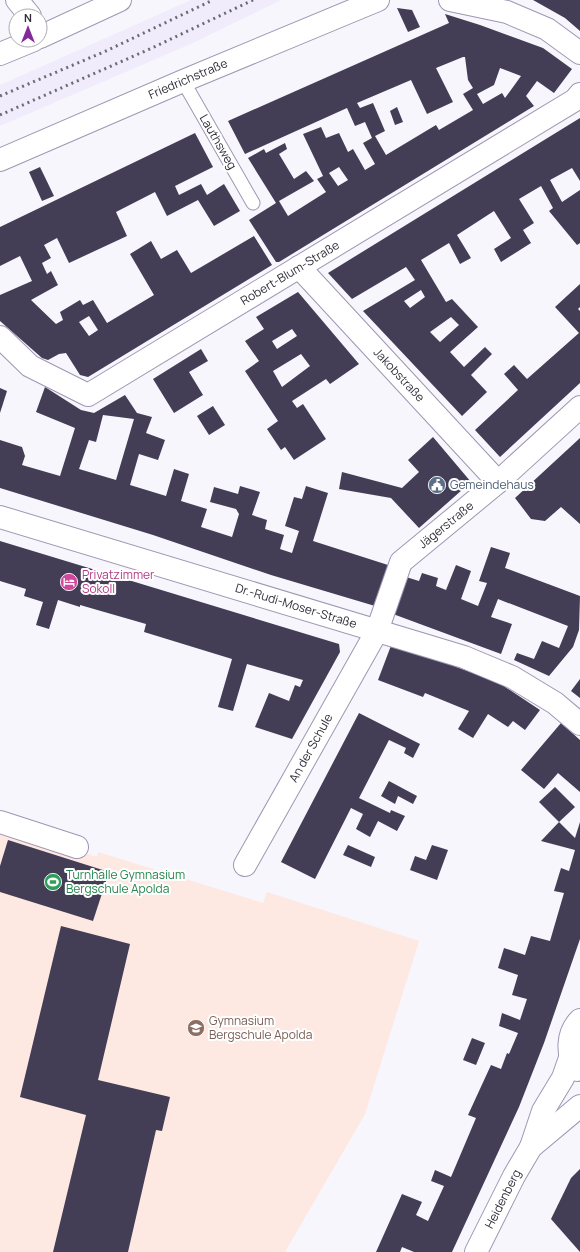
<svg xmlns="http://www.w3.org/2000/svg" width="580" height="1252" font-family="Manrope,sans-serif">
<rect width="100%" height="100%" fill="#f7f6fc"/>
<polygon fill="#f0ecfb" points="191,0 281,0 193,43 0,126 0,85"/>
<polygon fill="#fde8e2" points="0,825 97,857 98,852 263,903 267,892 419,941 365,1114 285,1252 0,1252"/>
<g fill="#443d56" fill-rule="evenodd">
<polygon points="533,0 580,0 580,31 565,18"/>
<polygon points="397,8 412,10 420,27 408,32"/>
<path d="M445,14L480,25L543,48L572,69L554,93L537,81L526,96L534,106L279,262H276L249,220L276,203L248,158L264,149L266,153L285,143L287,149L279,154L294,179L306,171L314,181L279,201L288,216L326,192L317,179L323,176L303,134L321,127L326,138L339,133L348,152L353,149L365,170L375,164L363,143L372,138L365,122L355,126L347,108L245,154L228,121L449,23ZM463,57H465L468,80L473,88L463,94L473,110L439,130L436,125L386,155L375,136L385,131L373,103L360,108L357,103L411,80L427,114L453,102L436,68ZM500,68L521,76L505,98L502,93L483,104L477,94L494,85ZM339,167L348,180L338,186L329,173Z"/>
<polygon points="397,107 403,122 395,125 390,111"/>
<path d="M580,118V181L572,168L550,180L562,202L580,190V243L577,245L549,211L553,208L541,186L519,199L534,223L523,230L531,243L501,262L494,249L511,238L494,211L457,235L471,258L460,264L449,243L421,260L446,302L452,299L478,327L450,352L464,367L485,347L492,354L471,375L487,392L462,416L363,311L415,280L406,267L352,299L328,273ZM421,290L425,297L410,308L404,301ZM451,317L459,325L440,342L430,332Z"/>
<path d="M195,133L213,167L175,186L179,195L201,184L207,195L224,184L240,211L214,226L198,200L167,216L155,192L116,212L127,236L69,263L57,238L44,245L51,258L42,263L47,274L51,271L58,285L31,300L56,324L63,320L60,312L80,300L83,305L93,300L107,323L154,295L130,254L151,241L161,259L177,250L191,273L254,236L272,265L88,377L80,375L66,353L59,354L48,360L42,358L0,321V295L32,281L20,256L0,266V227ZM89,316L98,330L89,336L79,322Z"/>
<polygon points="40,167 54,196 42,201 29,172"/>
<polygon points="580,284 580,307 578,309 580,311 580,383 500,457 475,430 518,390 504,374 514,365 527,379 579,333 555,307"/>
<path d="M298,292L359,364L330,384L326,379L292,401L297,408L303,404L326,439L294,460L285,447L281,450L267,429L278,421L245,371L259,361L245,341L264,329L256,317ZM292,329L297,336L277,349L272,341ZM301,354L310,366L282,387L273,371Z"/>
<polygon points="201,349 208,361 189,372 203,395 174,413 153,379"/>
<path d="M45,387L81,410L94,413L125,395L137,413L152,417L146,433L165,440L158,460L139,454L130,485L166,496L174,469L189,474L181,501L207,509L201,527L232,537L239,514L236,509L210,502L214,487L238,494L240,486L260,492L252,515L267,520L265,529L284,535L280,549L292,553L299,531L285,526L294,497L302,499L306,486L328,493L313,541L388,565L375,606L271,575L153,535L0,488V440L22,447L25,456L22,465L60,476L75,428L36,412ZM103,415L134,419L116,480L79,469L89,440L96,442Z"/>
<polygon points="0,388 7,391 0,413"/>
<polygon points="213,406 225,425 209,435 197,416"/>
<polygon points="433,437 471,482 419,528 391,498 339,489 342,472 402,488 419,472 408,460"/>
<polygon points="580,438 580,524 561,507 545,521 531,519 515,498"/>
<polygon points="0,541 339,644 340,652 292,739 255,727 269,693 289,701 295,685 300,687 303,680 247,664 233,711 218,707 232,659 144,632 146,624 80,605 80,607 58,600 49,629 36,625 43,602 24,596 26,589 0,581"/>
<polygon points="491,547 510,553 505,568 580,596 579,630 573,647 549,676 514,660 517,653 534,659 542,641 559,648 568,626 498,599 491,617 512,624 501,654 393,614 406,577 419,581 422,573 438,578 436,586 446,590 456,565 471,571 461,599 478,606 487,583 479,581"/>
<polygon points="392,643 486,678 487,675 540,710 525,730 513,721 508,727 488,714 473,738 458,729 469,711 425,693 423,697 378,680"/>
<polygon points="580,679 580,698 571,691"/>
<polygon points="359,713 420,744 413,758 404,753 406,748 389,740 359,798 390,813 391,810 405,816 397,831 378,821 370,837 356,829 363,814 351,808 315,879 281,862"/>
<polygon points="561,723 580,740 580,792 558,773 544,789 521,770"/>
<polygon points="389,781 417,796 413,804 398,796 395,804 381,796"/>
<polygon points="555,787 575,807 559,822 539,802"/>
<polygon points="559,822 575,838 580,822 580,939 544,1043 519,1107 452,1252 414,1252 402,1247 400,1252 376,1252 402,1194 422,1202 416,1215 428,1221 444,1186 431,1181 435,1170 451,1177 476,1118 468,1115 491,1065 501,1069 507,1053 509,1054 518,1033 499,1026 502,1013 520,1020 527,999 512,995 518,975 498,968 504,948 525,955 531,936 550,941 564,893 554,891 561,868 569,871 575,850 541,841"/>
<polygon points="8,840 109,872 93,921 0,892 0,866"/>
<polygon points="348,845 375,857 371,867 343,855"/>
<polygon points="432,845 448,850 437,880 410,870 415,856 426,860"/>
<polygon points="61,926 130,944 98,1080 170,1097 162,1131 156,1130 128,1252 53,1252 86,1115 20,1097"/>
<polygon points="472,1038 485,1043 476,1065 463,1060"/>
<polygon points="580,1169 580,1252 551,1219 571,1178"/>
</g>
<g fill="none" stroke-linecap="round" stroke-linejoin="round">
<defs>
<polyline id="lane" points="183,81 253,203"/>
<g id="street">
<polyline points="17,0 30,16"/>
<polyline points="450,0 507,12 547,29 580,53"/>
<polyline points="0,160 183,81 378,0"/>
<polyline points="299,267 498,482"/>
<polyline points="0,337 30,366 88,395 575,100 580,94"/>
<polyline points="0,517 464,657 512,677 555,703 580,724"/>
<polyline points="0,822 77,847"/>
<polyline points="245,865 377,631 401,562 498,482 580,407"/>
</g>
<g id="secondary">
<polyline points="40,37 120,0"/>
<polyline points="0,54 34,40"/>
<path d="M577,1070C566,1055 567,1033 580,1020"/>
<polyline points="531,1147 580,1106"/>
<polyline points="476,1252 514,1176 531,1147 543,1111 563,1078 570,1058"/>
</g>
</defs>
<use href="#lane" stroke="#9e97b3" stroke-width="15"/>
<use href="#street" stroke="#9e97b3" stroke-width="24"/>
<use href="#secondary" stroke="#9e97b3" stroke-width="24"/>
<use href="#lane" stroke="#fff" stroke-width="13"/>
<use href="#street" stroke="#fff" stroke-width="22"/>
<use href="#secondary" stroke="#fff" stroke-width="22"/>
<g stroke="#6c6a73" stroke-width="3" stroke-dasharray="2 4" stroke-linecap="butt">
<polyline points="0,96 106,51 213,0"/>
<polyline points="0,115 152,48 253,0"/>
</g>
</g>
<defs>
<symbol id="civic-disc" viewBox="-11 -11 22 22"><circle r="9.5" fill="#5c6f8a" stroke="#fff"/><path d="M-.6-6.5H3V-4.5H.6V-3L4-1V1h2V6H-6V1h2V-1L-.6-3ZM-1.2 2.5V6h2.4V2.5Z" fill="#fff"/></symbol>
<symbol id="hotel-disc" viewBox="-11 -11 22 22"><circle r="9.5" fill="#d1479c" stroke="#fff"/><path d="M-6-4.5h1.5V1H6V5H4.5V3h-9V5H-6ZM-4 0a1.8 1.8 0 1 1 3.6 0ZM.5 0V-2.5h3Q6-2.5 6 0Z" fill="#fff"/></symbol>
<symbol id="stadium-disc" viewBox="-11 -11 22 22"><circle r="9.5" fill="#2e9e5b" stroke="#fff"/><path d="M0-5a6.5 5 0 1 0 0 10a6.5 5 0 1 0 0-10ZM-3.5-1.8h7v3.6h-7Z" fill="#fff"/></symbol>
<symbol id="school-disc" viewBox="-11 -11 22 22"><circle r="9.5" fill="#8d6e63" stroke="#fff"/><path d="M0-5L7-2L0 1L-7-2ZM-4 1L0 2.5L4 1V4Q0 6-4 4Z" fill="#fff"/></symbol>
</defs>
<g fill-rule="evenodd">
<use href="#civic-disc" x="427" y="475" width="20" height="20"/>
<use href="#hotel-disc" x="59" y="572" width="20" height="20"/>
<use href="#stadium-disc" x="43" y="872" width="20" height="20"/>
<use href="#school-disc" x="186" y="1018" width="20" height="20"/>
</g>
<g text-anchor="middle" stroke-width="4" stroke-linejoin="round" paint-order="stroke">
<g font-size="12" fill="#302d38" stroke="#fff">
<text transform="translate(188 79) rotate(-23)" y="4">Friedrichstraße</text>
<text transform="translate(218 142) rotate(60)" y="4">Lauthsweg</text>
<text transform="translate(290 273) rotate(-31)" y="4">Robert-Blum-Straße</text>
<text transform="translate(399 375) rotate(47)" y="4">Jakobstraße</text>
<text transform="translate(446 525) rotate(-39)" y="4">Jägerstraße</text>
<text transform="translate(296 606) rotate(17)" y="4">Dr.-Rudi-Moser-Straße</text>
<text transform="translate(311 748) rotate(-61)" y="4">An der Schule</text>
<text transform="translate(503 1199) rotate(-63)" y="4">Heidenberg</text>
</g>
<g font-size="12" fill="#4e5e75" stroke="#fff" text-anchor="start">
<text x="450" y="489">Gemeindehaus</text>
</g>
<g font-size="12" fill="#b23c85" stroke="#fff" text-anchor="start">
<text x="82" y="579">Privatzimmer<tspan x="82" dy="14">Sokoll</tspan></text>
</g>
<g font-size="12" fill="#27864d" stroke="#fff" text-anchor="start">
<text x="66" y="879">Turnhalle Gymnasium<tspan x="66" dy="14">Bergschule Apolda</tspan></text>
</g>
<g font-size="12" fill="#785e54" stroke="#fff" text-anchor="start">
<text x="209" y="1025">Gymnasium<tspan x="209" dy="14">Bergschule Apolda</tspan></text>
</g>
</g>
<g transform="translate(28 28)"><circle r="19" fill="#ffffff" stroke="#acabaf"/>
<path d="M0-3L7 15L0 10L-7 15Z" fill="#852b97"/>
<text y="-6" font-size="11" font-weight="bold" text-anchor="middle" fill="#302d38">N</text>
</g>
</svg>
